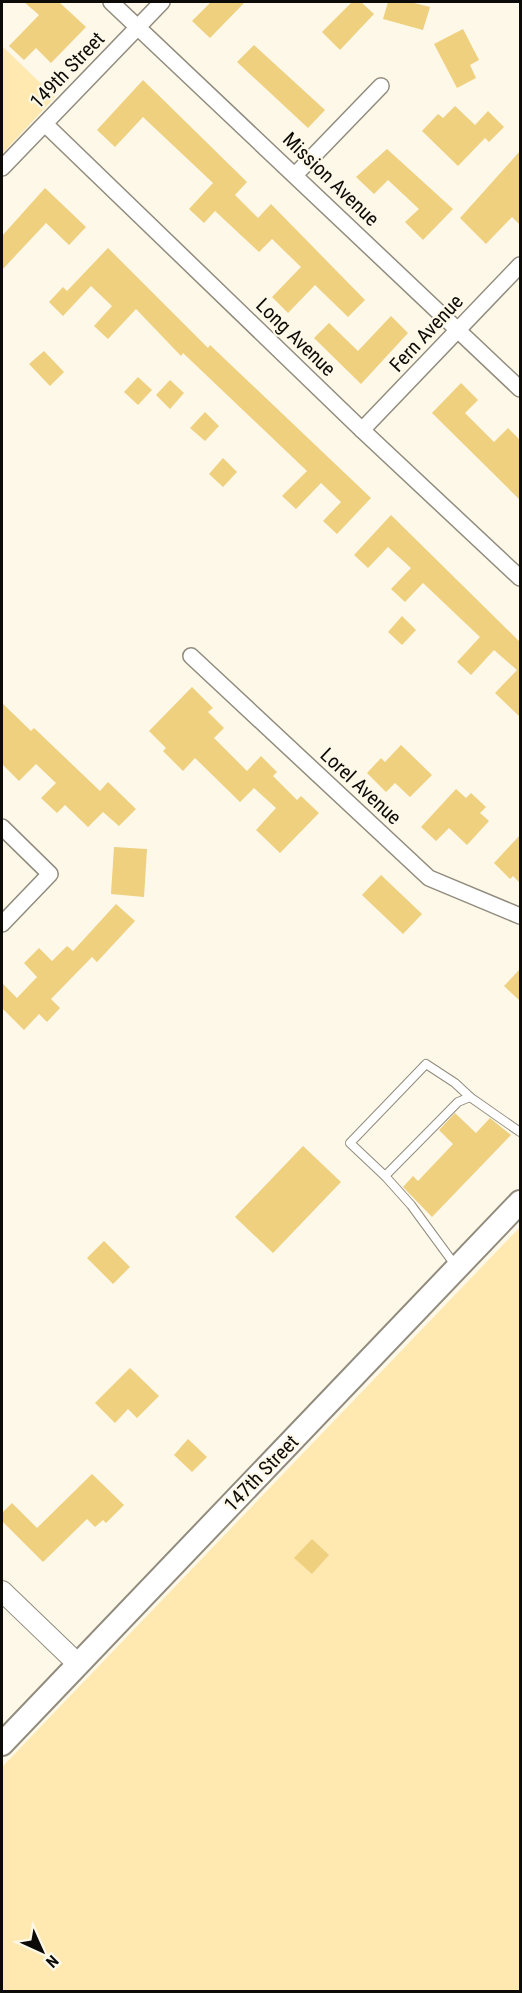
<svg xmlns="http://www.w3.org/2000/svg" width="522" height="1993" font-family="'Roboto Condensed',sans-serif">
<rect width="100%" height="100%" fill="#fef8e9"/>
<g fill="#ffe9b1">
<polygon points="2,46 55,97 2,154"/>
<polygon points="520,1227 520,1991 2,1991 2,1767"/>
</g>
<g fill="#efd07f">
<polygon points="24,2 59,2 86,27 51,63 36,48 24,60 9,46 39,15"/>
<polygon points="211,2 245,2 210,38 192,21"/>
<polygon points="352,2 361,2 374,14 340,50 322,32"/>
<polygon points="388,2 410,2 430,7 423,30 383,19"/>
<polygon points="463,29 479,60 470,65 476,78 457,88 434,44"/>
<polygon points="254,45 325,110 308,128 237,62"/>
<polygon points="143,80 247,182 235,195 258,218 271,204 365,300 348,317 315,285 288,313 272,297 301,267 272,239 259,252 215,211 204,223 189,209 213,183 143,117 115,147 97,130"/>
<polygon points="455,106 475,125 488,111 504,127 489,142 485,138 458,166 422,131 438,114 443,118"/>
<polygon points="387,149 453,209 423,240 405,222 419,209 388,180 374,194 356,177"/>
<polygon points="520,151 520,225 512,217 486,244 460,218"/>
<polygon points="45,188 86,227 69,245 46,223 2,270 2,236"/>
<polygon points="108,248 208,348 210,345 371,498 337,534 323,521 341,502 321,483 296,509 282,496 307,471 183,353 181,356 136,309 108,339 94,326 112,306 91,286 63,316 49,302 63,287 67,291"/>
<polygon points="391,316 408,333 361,384 314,338 329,323 358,351"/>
<polygon points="44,351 64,372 50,386 29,364"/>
<polygon points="138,377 152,390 138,405 124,392"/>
<polygon points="170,380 184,393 170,409 156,395"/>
<polygon points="461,383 478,400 465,413 494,442 508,428 520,440 520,500 432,413"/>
<polygon points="205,412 219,426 205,441 190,428"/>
<polygon points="223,458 237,472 223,487 209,474"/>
<polygon points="391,515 520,642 520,717 495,693 517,670 494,650 471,675 457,662 480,637 423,583 405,602 391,589 411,568 388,547 368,568 354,555"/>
<polygon points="402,616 416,630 402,645 388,632"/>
<polygon points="192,687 213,708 208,712 224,728 214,738 247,771 261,756 277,772 273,776 297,800 301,796 319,813 280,853 256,830 276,808 254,788 240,802 195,758 183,771 163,751 166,748 149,731"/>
<polygon points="2,703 31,731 34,728 100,791 108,782 136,809 119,826 103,812 88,827 65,805 57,813 41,798 56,783 36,764 19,781 2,764"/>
<polygon points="401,745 432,775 410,797 395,783 386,792 367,773 381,758 385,762"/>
<polygon points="456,789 466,798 471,793 486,807 480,813 489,821 467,845 449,828 436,841 421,827"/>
<polygon points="520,835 520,883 513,876 510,879 494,863"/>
<polygon points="114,847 147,849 144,897 111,894"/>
<polygon points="381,875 422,914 403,934 362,895"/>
<polygon points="116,904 135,921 97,962 92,957 51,999 60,1008 47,1022 39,1014 24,1030 2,1008 2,983 17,998 37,977 24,963 39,948 52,961 67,946 73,951"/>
<polygon points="520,969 520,1001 504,986"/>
<polygon points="455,1113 476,1133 490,1118 511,1135 432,1217 403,1187 413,1176 418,1181 453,1144 439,1130"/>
<polygon points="303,1146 341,1182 273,1253 235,1217"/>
<polygon points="104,1241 130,1267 113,1284 87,1258"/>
<polygon points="130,1368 159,1396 137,1418 128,1409 115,1423 95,1403"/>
<polygon points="188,1439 207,1457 192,1472 174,1455"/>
<polygon points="92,1474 124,1505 106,1523 103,1520 95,1527 87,1519 43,1562 2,1521 2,1513 12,1503 37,1528"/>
<polygon points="312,1539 329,1555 312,1574 294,1558"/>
</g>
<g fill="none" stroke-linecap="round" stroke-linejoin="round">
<defs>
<g id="service">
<polyline points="385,1176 350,1143 426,1064 455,1083 470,1097"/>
<polyline points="455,1265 411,1205 385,1176 458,1102 470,1097 520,1132"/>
</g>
<g id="minor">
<polyline points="111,2 520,389"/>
<polyline points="45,124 362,430 520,578"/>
<polyline points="2,168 162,2"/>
<polyline points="296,174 381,86"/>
<polyline points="362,430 520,265"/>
<polyline points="191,656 429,878 520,916"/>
<polyline points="2,827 50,874 2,924"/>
</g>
<polyline id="tertiary" points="2,1591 78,1664"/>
<polyline id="secondary" points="2,1744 520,1202"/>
</defs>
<use href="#service" stroke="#918c7e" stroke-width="10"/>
<use href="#minor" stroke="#918c7e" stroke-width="18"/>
<use href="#tertiary" stroke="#918c7e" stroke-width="22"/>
<use href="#secondary" stroke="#918c7e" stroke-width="26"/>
<use href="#service" stroke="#fff" stroke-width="8"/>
<use href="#minor" stroke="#fff" stroke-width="15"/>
<use href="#tertiary" stroke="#fff" stroke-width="20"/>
<use href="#secondary" stroke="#fff" stroke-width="22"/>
</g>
<g text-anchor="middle" stroke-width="4.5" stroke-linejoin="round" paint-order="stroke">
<g font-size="20" fill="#0d0b07" stroke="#fef8e9">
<text transform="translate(67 70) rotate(-46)" y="7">149th Street</text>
<text transform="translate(331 179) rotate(44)" y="7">Mission Avenue</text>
<text transform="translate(426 333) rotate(-47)" y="7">Fern Avenue</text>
<text transform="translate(296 337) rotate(44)" y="7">Long Avenue</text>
<text transform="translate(361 786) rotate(43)" y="7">Lorel Avenue</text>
<text transform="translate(261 1473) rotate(-46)" y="7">147th Street</text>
</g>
</g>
<rect width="522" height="1993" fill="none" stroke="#0d0b07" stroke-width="6"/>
<g transform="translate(42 1951) rotate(135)" stroke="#fef8e9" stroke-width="4.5" paint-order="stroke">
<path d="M0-4.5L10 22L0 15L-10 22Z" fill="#0d0b07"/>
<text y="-9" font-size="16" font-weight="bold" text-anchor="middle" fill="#0d0b07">N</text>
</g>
</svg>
